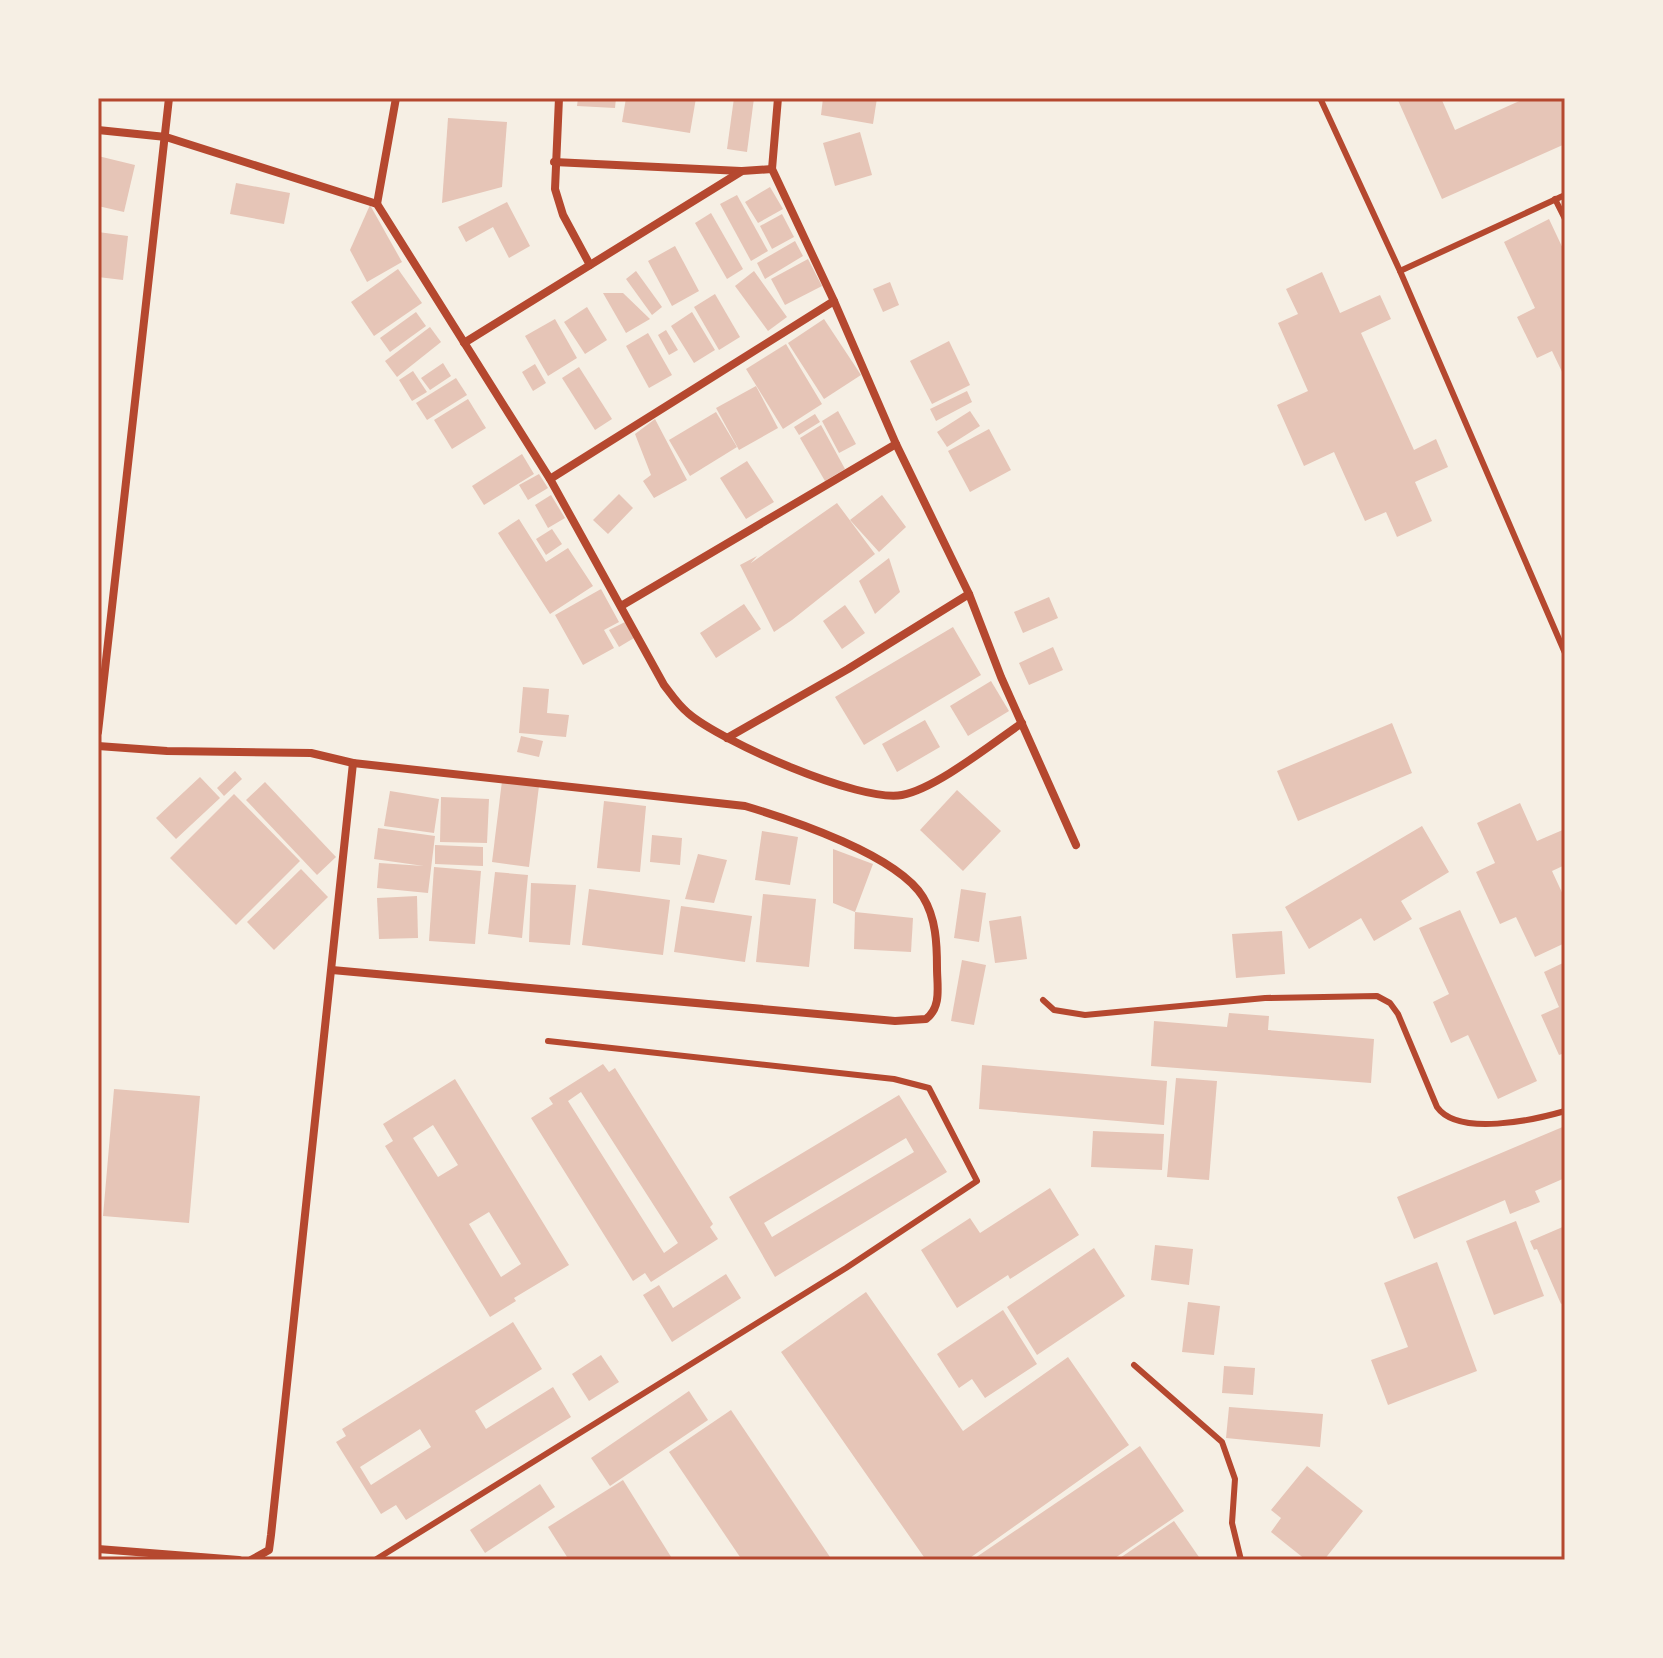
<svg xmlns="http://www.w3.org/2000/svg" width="1663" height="1658" font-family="Lato,sans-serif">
<rect width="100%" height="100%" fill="#f6efe4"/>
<g fill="#e6c5b7" fill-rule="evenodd">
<polygon points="578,98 616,98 615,108 577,106"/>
<polygon points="626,98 696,98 690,133 622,122"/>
<polygon points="734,98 754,98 747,152 727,149"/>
<polygon points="823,98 877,98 873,124 821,115"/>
<polygon points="1397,98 1441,98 1455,130 1526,98 1565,98 1565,144 1442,199"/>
<polygon points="448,118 507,122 502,187 442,203"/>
<polygon points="860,132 872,175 835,186 823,143"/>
<polygon points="98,156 135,165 124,212 98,206"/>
<polygon points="236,183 290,193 284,224 230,214"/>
<polygon points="770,187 783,209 758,223 745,202"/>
<polygon points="737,195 768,251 751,261 720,204"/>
<polygon points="507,202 530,246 509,258 493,227 466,242 458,227"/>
<polygon points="370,205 402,262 367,282 350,250"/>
<polygon points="711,213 743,269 727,279 695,223"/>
<polygon points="782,214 794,237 772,249 760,226"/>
<polygon points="1549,219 1565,253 1565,378 1552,351 1537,358 1517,317 1535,308 1504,242"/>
<polygon points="98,232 128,236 123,280 98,277"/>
<polygon points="795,241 803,256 765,279 757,263"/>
<polygon points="675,246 699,291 672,306 648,261"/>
<polygon points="808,259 822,286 785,305 771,279"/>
<polygon points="398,269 422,303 374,336 351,302"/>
<polygon points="636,271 662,307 652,315 626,279"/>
<polygon points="754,271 787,317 768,331 735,286"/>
<polygon points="1322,272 1340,313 1380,295 1391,319 1361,333 1414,450 1436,439 1448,467 1415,482 1432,521 1397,537 1386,512 1365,521 1334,452 1304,466 1277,405 1308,391 1278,323 1298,314 1286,289"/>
<polygon points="890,282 899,305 883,312 873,289"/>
<polygon points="603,293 623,293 650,319 626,333"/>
<polygon points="715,294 740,337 719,350 694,307"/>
<polygon points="587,307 607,340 585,354 564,322"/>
<polygon points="416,312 426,326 390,352 380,338"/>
<polygon points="692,312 715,350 694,363 671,326"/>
<polygon points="555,319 577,358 548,376 525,336"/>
<polygon points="824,319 861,375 824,399 788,343"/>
<polygon points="430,327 441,342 397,377 385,361"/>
<polygon points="666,330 678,350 669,355 658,335"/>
<polygon points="648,333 672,375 649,388 626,346"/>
<polygon points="949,341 970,385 932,404 910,361"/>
<polygon points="786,344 822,404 783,429 746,369"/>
<polygon points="443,363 451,376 430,390 421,378"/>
<polygon points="535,364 546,383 533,391 522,372"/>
<polygon points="579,367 612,419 595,430 562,378"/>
<polygon points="413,371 427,392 412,401 399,380"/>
<polygon points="456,378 467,395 427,420 416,403"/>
<polygon points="756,386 778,428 739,450 716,408"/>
<polygon points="967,391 972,402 936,421 930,409"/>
<polygon points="468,399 486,428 452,449 434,420"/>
<polygon points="838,411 856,444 839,453 822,421"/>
<polygon points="970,411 980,426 947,447 937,432"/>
<polygon points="716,412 737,447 690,476 669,440"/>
<polygon points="815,414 820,422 799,435 794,427"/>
<polygon points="655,419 687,480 654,498 643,481 651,475 635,434"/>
<polygon points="821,425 845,469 825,481 800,438"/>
<polygon points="989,429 1011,470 970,492 948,451"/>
<polygon points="522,454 534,474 484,505 472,486"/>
<polygon points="747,461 774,502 746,519 720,478"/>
<polygon points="539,474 548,488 528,500 519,485"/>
<polygon points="619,494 633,508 608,534 593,520"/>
<polygon points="551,495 565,518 548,528 535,505"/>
<polygon points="882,495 906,527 879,552 850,520"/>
<polygon points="837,503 875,554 792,620 774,632 740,565 757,556 751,563"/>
<polygon points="519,519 546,562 568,548 593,586 550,614 498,533"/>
<polygon points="552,529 562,544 546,555 536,539"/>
<polygon points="889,558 900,592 875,614 859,581"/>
<polygon points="601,589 619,622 604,630 614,648 583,665 555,615"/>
<polygon points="1049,597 1058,618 1023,633 1014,612"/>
<polygon points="744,604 761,629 716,658 700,633"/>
<polygon points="845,605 865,633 842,649 823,621"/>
<polygon points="625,622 634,638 619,647 609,630"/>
<polygon points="953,627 981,675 864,745 835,697"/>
<polygon points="1053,647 1063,670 1029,685 1019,663"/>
<polygon points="991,681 1009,711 968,736 950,706"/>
<polygon points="523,687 549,689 547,713 569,715 566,737 519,733"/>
<polygon points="925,720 940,747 897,772 882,744"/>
<polygon points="1392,723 1412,773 1298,821 1277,771"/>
<polygon points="521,736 543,741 539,757 517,752"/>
<polygon points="235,771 242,779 224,796 217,788"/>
<polygon points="200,777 220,798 176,839 156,818"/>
<polygon points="502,781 539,786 529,867 492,862"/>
<polygon points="265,782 336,857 317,875 246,800"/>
<polygon points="957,790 1001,831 963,871 920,830"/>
<polygon points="390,791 439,799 434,833 384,826"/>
<polygon points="234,794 300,861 236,925 170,858"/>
<polygon points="441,797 489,799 487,843 440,842"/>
<polygon points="604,801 646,806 640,872 597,868"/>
<polygon points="1520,803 1537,841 1565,829 1565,865 1552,871 1565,899 1565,943 1535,957 1516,917 1500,924 1476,872 1495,863 1477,823"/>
<polygon points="1422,826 1449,872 1401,901 1412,919 1374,941 1361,918 1309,949 1285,907"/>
<polygon points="378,828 435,836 428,893 377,888 379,863 424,866 374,859"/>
<polygon points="762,831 798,837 790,885 755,880"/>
<polygon points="652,835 682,838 680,865 650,862"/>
<polygon points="435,845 483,847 483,866 435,864"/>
<polygon points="833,849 873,864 855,912 833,903"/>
<polygon points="698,854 727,860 714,903 685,899"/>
<polygon points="434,867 481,871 475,944 429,941"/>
<polygon points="301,869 328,897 274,950 247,922"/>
<polygon points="495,872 528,875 522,938 488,934"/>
<polygon points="531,883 576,885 570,945 529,942"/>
<polygon points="589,889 670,900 663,955 582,945"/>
<polygon points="961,889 986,893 979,942 954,938"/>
<polygon points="763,894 816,899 809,967 756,962"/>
<polygon points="417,896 418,938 379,939 377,898"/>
<polygon points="681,906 752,916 745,962 674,952"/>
<polygon points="1460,910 1537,1081 1498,1099 1468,1035 1451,1043 1433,1002 1449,994 1419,928"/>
<polygon points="855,912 913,918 911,952 854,949"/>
<polygon points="1021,916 1027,959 995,963 989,921"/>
<polygon points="1282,931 1285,974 1236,978 1232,934"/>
<polygon points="962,960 986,965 974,1025 951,1021"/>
<polygon points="1565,962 1565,1053 1559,1055 1541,1015 1559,1007 1544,972"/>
<polygon points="1229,1013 1269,1016 1268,1030 1374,1039 1371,1083 1151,1066 1154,1021 1227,1027"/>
<path d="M603,1064L609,1072L615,1068L713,1224L710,1227L718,1239L651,1282L645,1273L633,1281L531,1118L553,1104L549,1098ZM581,1092L678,1243L664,1253L568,1101Z"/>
<polygon points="982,1065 1167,1081 1164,1125 979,1109"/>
<polygon points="1176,1078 1217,1081 1209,1180 1167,1177"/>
<path d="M455,1079L569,1265L514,1298L516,1301L490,1317L385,1146L393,1141L383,1124ZM433,1125L458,1165L438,1177L413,1138ZM489,1212L521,1264L501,1277L469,1224Z"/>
<polygon points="114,1089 200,1096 189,1223 103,1216"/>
<path d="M899,1095L947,1172L775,1277L729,1197ZM906,1138L914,1152L772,1237L764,1223Z"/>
<polygon points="1565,1126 1565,1178 1535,1191 1540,1202 1510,1214 1505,1200 1414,1239 1397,1197"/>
<polygon points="1093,1131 1164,1134 1162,1170 1091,1167"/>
<polygon points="1050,1188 1079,1235 1010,1279 1008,1275 957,1308 921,1250 970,1218 980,1233"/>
<polygon points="1516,1221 1544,1296 1494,1315 1466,1241"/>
<polygon points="1565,1226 1565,1302 1561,1304 1537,1249 1534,1250 1530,1241"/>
<polygon points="1155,1245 1193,1249 1189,1285 1151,1280"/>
<polygon points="1094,1248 1125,1296 1037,1355 1007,1307"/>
<polygon points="1437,1262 1477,1371 1388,1405 1371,1360 1408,1347 1384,1283"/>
<polygon points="726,1274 741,1298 672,1342 643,1295 659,1285 673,1308"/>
<polygon points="866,1292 963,1431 1068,1357 1129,1445 967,1560 926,1560 781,1352"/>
<polygon points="1188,1302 1220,1306 1214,1355 1182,1352"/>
<polygon points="1003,1310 1037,1364 985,1398 972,1379 959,1388 937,1354"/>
<path d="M513,1322L542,1369L475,1411L486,1429L553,1387L571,1417L406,1520L396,1505L381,1514L336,1442L346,1436L342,1429ZM420,1429L431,1447L371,1485L360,1467Z"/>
<polygon points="601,1355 619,1382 589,1401 572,1374"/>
<polygon points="1224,1366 1255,1368 1253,1395 1222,1393"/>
<polygon points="689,1391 708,1420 610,1486 591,1458"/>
<polygon points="1229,1407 1323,1414 1320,1447 1226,1438"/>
<polygon points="731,1410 832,1560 742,1560 669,1452"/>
<polygon points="1140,1446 1184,1511 1112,1560 972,1560"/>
<polygon points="1307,1466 1363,1511 1324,1560 1306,1560 1271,1532 1281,1518 1271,1510"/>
<polygon points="623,1480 673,1560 569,1560 548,1527"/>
<polygon points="540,1484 555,1507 485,1553 470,1530"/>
<polygon points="1174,1521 1201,1560 1117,1560"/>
</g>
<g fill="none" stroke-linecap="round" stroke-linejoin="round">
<g stroke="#b5482f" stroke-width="6">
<polyline points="1320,98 1400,271 1565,653"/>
<polyline points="1555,199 1565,219"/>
<polyline points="1400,271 1565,195"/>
<path d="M1043,1000L1054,1010L1085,1015L1265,998L1377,996L1390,1003L1398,1014L1437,1107C1458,1137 1534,1120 1565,1111"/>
<polyline points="1134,1365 1222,1442 1235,1479 1232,1523 1241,1560"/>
<polyline points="375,1560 846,1268 977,1181 929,1088 894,1079 548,1041"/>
</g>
<g stroke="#b5482f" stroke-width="8">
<polyline points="559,98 555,189 563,215 590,265"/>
<polyline points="778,98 772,169 834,301 896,444 969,594 1001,677 1076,845"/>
<path d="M98,130L166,137L377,204L550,479L664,685C671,694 678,705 688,713C720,741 860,803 902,795C937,788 991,744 1022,723"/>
<polyline points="554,162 741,171"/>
<polyline points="377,204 396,98"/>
<polyline points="464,343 742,171 772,169"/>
<polyline points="550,479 834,301"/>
<polyline points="621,606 896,444"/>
<polyline points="98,732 169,98"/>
<polyline points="727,738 848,669 969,594"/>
<path d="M98,746L167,751L311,753L353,763L745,806C792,820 897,855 923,897C936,918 937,944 937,968C937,986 942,1007 926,1019L895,1021L332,970"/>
<polyline points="98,1549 239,1560"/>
<polyline points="251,1560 269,1550 271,1535 353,763"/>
</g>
</g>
<rect width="1663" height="1658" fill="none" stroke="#f6efe4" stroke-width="200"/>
<rect x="100" y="100" width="1463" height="1458" fill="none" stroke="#b5482f" stroke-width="3"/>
</svg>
